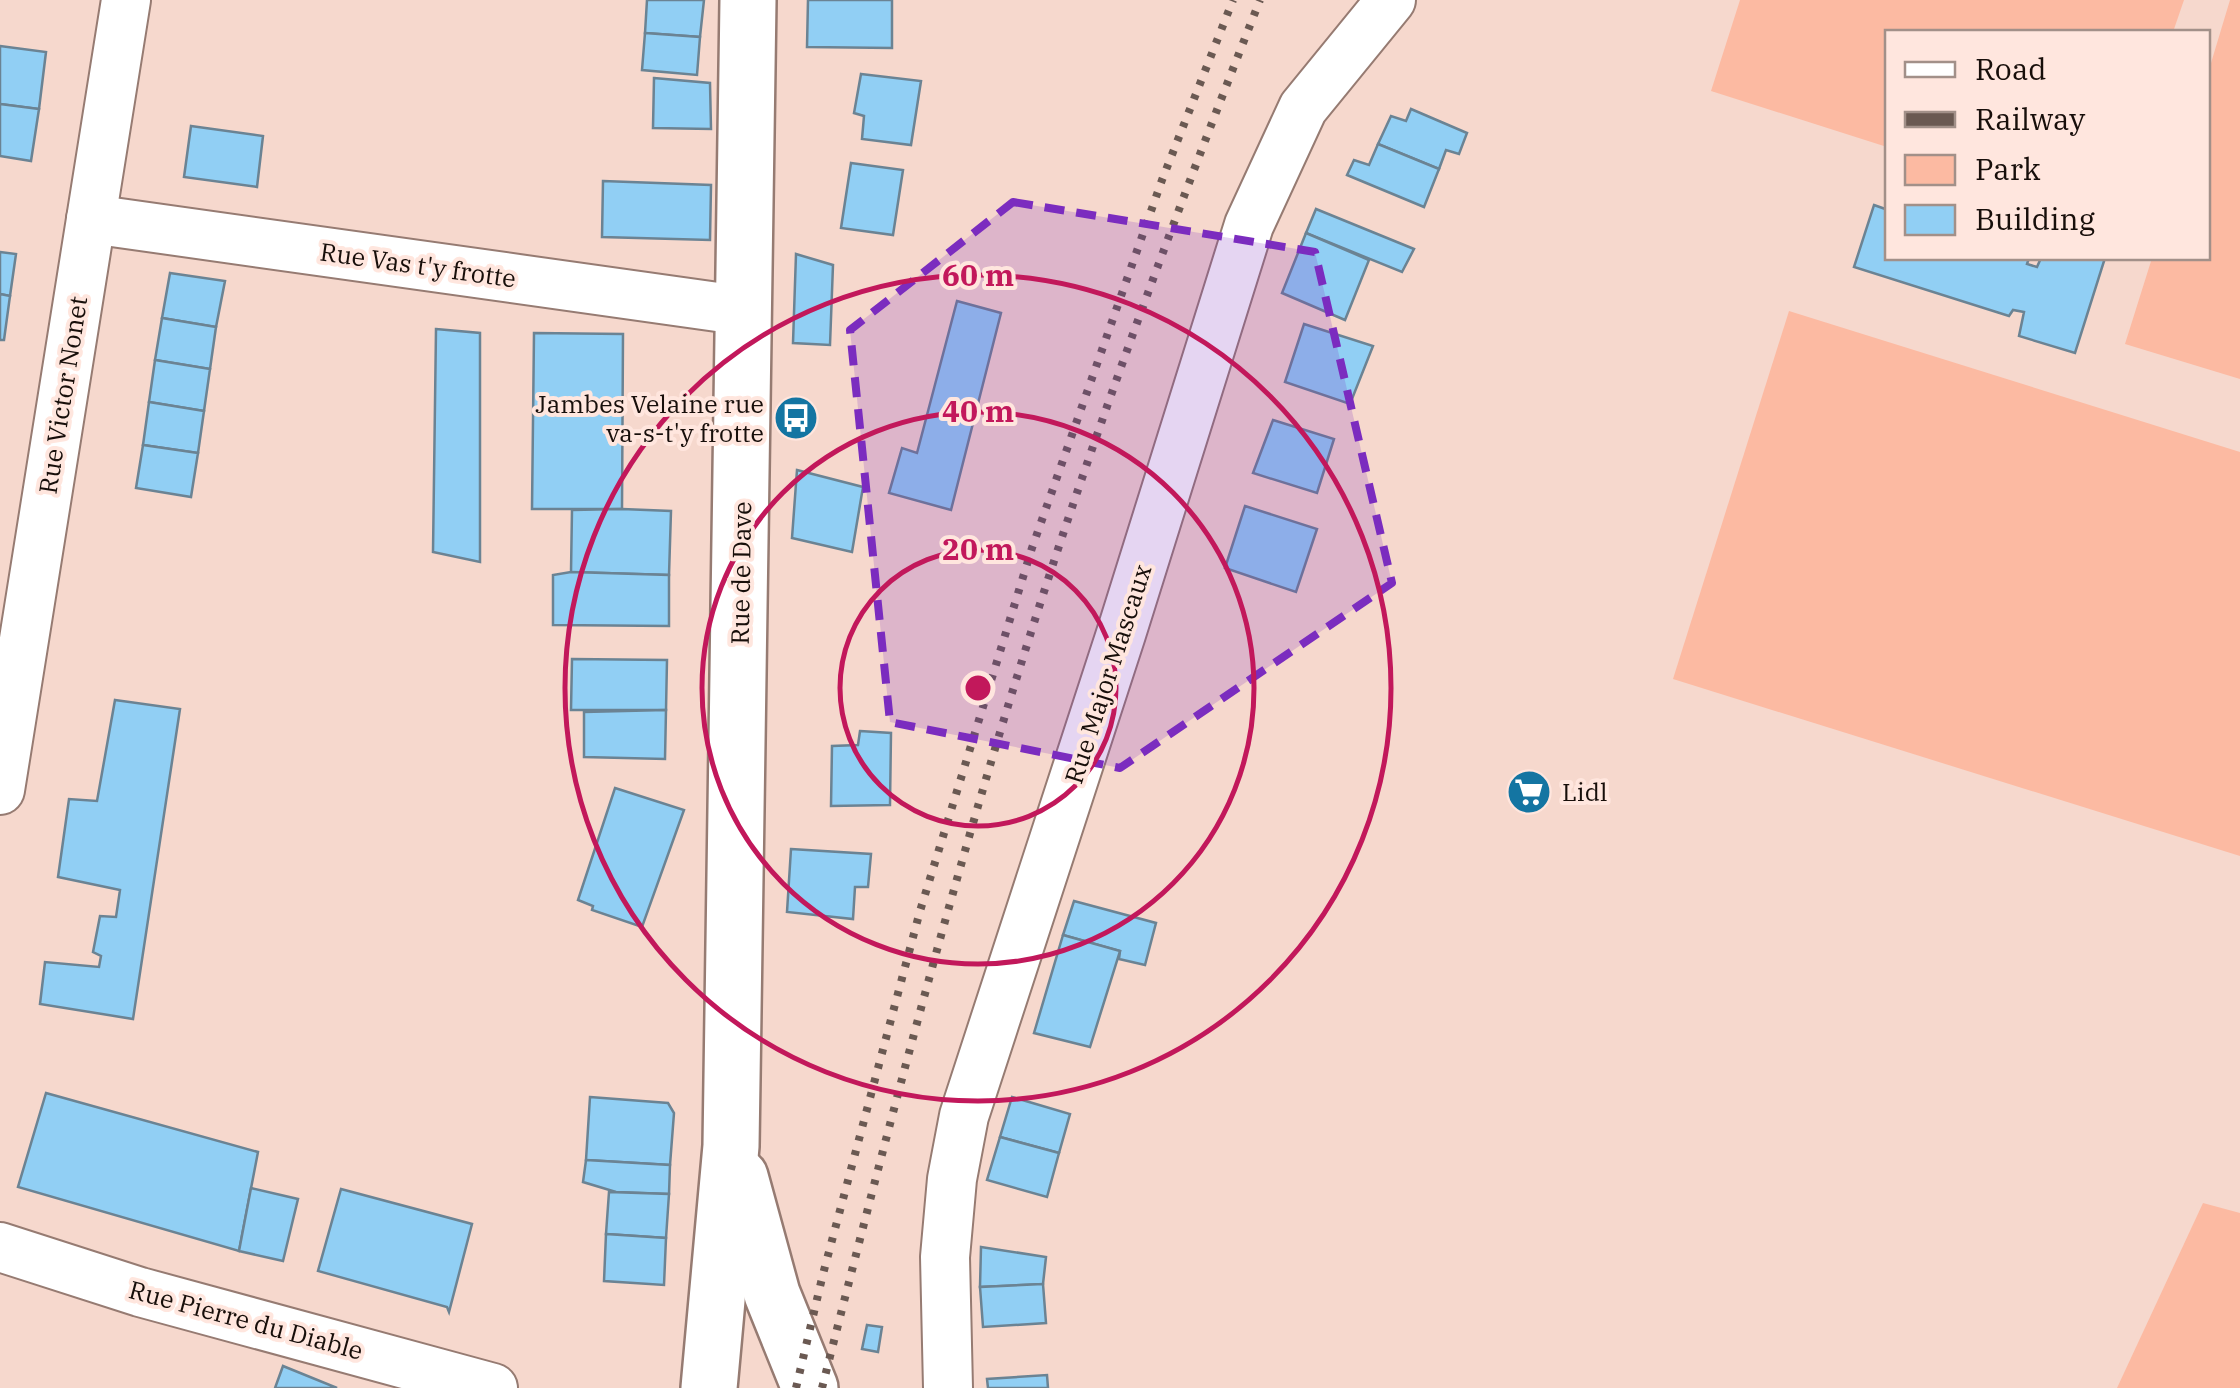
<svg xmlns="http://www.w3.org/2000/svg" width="2240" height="1388" font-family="'IBM Plex Serif',serif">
<rect width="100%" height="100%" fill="#f6d8cd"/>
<g fill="#fcbaa2">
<polygon points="1740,0 2184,0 2173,32 1888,32 1887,147 1711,91"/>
<polygon points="2230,0 2240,0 2240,379 2125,344 2152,258 2208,258 2208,73"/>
<polygon points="1789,311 2240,452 2240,856 1673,679"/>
<polygon points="2203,1203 2240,1213 2240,1388 2117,1388"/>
</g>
<g fill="#91cff4" stroke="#6b8393" stroke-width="2.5">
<polygon points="647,0 704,0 700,37 645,33"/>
<polygon points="808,0 892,0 892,48 807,47"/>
<polygon points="645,33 700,37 697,75 642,70"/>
<polygon points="0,46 46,52 39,109 0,104"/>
<polygon points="861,74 921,81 911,145 862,139 864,116 854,113"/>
<polygon points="654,78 710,83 711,129 653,128"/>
<polygon points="0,104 39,109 31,161 0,156"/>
<polygon points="1411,109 1467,133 1459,154 1446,150 1439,169 1378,144 1391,116 1406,121"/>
<polygon points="191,126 263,136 257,187 184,177"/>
<polygon points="1378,144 1439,169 1424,207 1347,175 1354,160 1369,165"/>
<polygon points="851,163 903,170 893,235 841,228"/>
<polygon points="603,181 711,185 710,240 602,237"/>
<polygon points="1874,205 1888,210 1888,258 2029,258 2027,264 2037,267 2041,258 2105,258 2075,353 2019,336 2024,312 2013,310 2009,316 1854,267"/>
<polygon points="1316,209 1414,249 1402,272 1306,233"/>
<polygon points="1306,233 1369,260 1345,320 1282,293"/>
<polygon points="0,252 16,254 10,296 0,294"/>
<polygon points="796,254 833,265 830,345 793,343"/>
<polygon points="170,273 225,281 216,327 162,318"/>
<polygon points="0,294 10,296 4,340 0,340"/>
<polygon points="957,301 1001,313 951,510 889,493 902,448 917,453"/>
<polygon points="162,318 216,327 210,369 155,360"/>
<polygon points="1304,324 1373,346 1350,404 1285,382"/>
<polygon points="436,329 480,333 480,562 433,552"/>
<polygon points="534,333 623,334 622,509 532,509"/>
<polygon points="155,360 210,369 204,411 149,402"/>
<polygon points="149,402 204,411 198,453 143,445"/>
<polygon points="1273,420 1334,439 1317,493 1253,473"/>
<polygon points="143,445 198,453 191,497 136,488"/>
<polygon points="797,470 863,487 852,552 792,538"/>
<polygon points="1245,506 1317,529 1296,592 1225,568"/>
<polygon points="622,509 671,511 669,575 571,572 572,510"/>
<polygon points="571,572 669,575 669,626 553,625 553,575"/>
<polygon points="572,659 667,660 666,710 571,710"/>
<polygon points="115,700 180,709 133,1019 40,1004 45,962 99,967 101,956 93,952 100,916 116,917 120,890 58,877 69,799 97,801"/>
<polygon points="666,710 665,759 584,757 584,712"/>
<polygon points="860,731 891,733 890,805 831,806 832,746 858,745"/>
<polygon points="615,788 684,810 642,927 592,910 593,906 578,900"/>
<polygon points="791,849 871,854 868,887 855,887 853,919 787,912"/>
<polygon points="1074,901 1156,923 1145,965 1119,959 1120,951 1063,935"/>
<polygon points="1063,935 1120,951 1090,1047 1034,1033"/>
<polygon points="46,1093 258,1152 239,1251 18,1187"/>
<polygon points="590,1097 668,1103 674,1113 670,1165 586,1160"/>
<polygon points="1012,1097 1070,1114 1059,1153 1000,1137"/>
<polygon points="1000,1137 1059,1153 1047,1197 987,1180"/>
<polygon points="586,1160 670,1165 669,1194 616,1192 583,1182"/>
<polygon points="251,1188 298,1199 283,1261 239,1251"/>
<polygon points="341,1189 472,1224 449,1312 447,1307 318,1271"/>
<polygon points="609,1192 669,1194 666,1238 606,1234"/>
<polygon points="606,1234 666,1238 664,1285 604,1281"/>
<polygon points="981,1247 1046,1257 1043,1284 980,1287"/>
<polygon points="1043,1284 1046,1323 983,1327 980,1287"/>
<polygon points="867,1325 882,1327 878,1352 862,1349"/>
<polygon points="283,1366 337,1388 275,1388"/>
<polygon points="1047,1375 1048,1388 988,1388 987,1379"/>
</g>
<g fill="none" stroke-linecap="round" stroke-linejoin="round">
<defs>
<g id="minor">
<polyline points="91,219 746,311"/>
<polyline points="0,790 126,0"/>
<polyline points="0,1247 140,1292 493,1388"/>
<polyline points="948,1388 945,1257 952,1179 964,1116 1121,634 1249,225 1303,108 1391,0"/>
</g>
<g id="secondary">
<polyline points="740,1177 772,1294 810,1388"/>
<polyline points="709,1388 731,1146 748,0"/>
</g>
</defs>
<use href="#minor" stroke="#967b72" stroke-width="52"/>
<use href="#secondary" stroke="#967b72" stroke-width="60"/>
<use href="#minor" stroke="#fff" stroke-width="48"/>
<use href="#secondary" stroke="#fff" stroke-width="55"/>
<g stroke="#6a5952" stroke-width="8" stroke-dasharray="5 10" stroke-linecap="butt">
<polyline points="796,1388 823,1274 920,911 1032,548 1162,180 1233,0"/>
<path d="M822,1388C893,1108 966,827 1057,552C1119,366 1188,182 1260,0"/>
</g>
</g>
<path fill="#7b2cbf" fill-opacity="0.2" stroke="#7b2cbf" stroke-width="8" stroke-dasharray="20 12" stroke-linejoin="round" d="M1013,202L1315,252L1392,583L1120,768L890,722L850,330Z"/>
<g fill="none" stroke="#c2185b" stroke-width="5">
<circle cx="978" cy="688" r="138"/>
<circle cx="978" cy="688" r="276"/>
<circle cx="978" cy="688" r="413"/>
</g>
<defs>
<symbol id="bus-disc" viewBox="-11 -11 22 22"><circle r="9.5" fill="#1475a2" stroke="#ffe6de"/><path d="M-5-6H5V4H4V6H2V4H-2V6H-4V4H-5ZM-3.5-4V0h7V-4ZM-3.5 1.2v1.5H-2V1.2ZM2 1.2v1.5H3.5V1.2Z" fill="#fff"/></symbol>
<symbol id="supermarket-disc" viewBox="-11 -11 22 22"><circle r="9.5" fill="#1475a2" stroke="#ffe6de"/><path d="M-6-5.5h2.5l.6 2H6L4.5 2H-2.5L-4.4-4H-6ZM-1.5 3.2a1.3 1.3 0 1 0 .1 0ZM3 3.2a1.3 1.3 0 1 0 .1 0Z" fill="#fff"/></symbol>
</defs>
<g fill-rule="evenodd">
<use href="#bus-disc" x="771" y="393" width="50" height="50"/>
<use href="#supermarket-disc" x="1504" y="767" width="50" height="50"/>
</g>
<g text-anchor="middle" stroke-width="8" stroke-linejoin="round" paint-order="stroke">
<g font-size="25" fill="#170e0a" stroke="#ffe6de">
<text transform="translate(418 265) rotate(8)" y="9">Rue Vas t'y frotte</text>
<text transform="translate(63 395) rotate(-81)" y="9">Rue Victor Nonet</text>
<text transform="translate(741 573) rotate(-89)" y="9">Rue de Dave</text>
<text transform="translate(1108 674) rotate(-72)" y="9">Rue Major Mascaux</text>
<text transform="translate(246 1320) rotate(15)" y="9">Rue Pierre du Diable</text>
</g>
<g font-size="25" fill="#170e0a" stroke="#ffe6de" text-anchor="end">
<text x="764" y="413">Jambes Velaine rue<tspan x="764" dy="29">va-s-t'y frotte</tspan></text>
<text x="1562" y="801" text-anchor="start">Lidl</text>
</g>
</g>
<circle cx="978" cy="688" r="15" fill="#c2185b" stroke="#ffe6de" stroke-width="5"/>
<g font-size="30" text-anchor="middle" font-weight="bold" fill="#c2185b" stroke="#ffe6de" stroke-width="8" stroke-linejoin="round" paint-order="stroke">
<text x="978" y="286">60 m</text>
<text x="978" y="422">40 m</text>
<text x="978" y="560">20 m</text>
</g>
<rect x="1885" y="30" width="325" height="230" fill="#ffe6de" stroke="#a29089" stroke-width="2.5"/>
<rect x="1905" y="62" width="50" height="15" fill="#ffffff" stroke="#a29089" stroke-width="2.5"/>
<text x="1975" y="80" font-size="30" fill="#170e0a">Road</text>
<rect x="1905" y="112" width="50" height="15" fill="#6a5952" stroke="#a29089" stroke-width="2.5"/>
<text x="1975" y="130" font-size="30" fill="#170e0a">Railway</text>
<rect x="1905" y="155" width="50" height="30" fill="#fcbaa2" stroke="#a29089" stroke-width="2.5"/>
<text x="1975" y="180" font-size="30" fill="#170e0a">Park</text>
<rect x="1905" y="205" width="50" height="30" fill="#91cff4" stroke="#a29089" stroke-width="2.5"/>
<text x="1975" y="230" font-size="30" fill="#170e0a">Building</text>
</svg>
